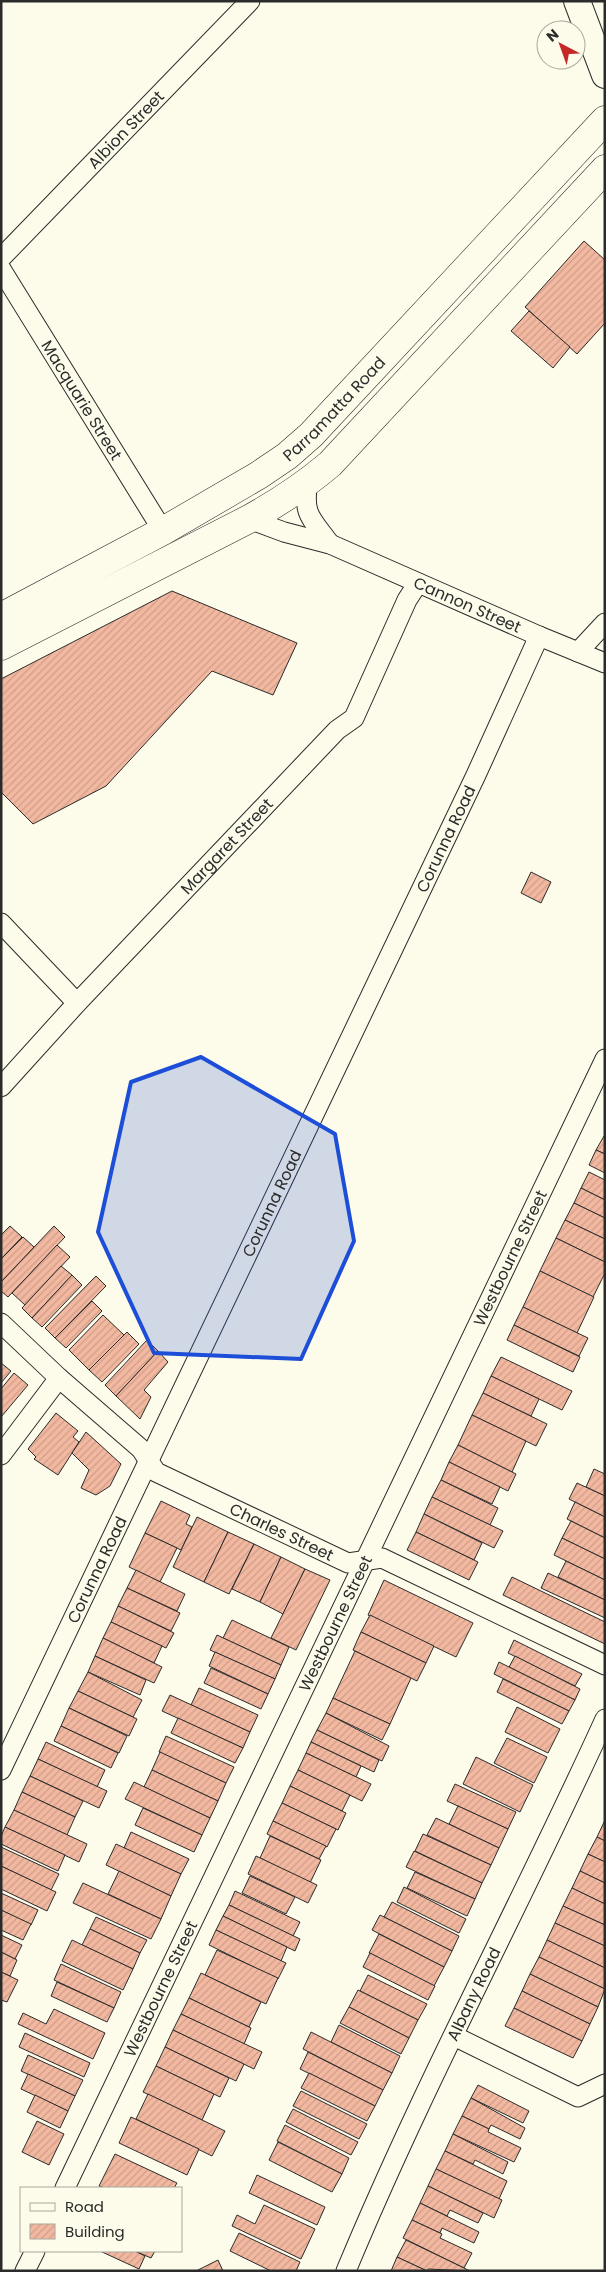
<svg xmlns="http://www.w3.org/2000/svg" width="606" height="2272" font-family="Poppins,sans-serif">
<defs>
<pattern id="building-hatch" width="6" height="6" patternUnits="userSpaceOnUse" patternTransform="scale(1.25)"><rect width="6" height="6" fill="#f2b8a0"/><path d="M-1 1l2-2M0 6l6-6M5 7l2-2" fill="none" stroke="#d09e8a"/></pattern>
</defs>
<rect width="100%" height="100%" fill="#fdfbea"/>
<g fill="url(#building-hatch)" stroke="#2b2b2b">
<polygon points="584,241 605,260 605,323 577,354 525,307"/>
<polygon points="529,311 570,347 553,368 511,331"/>
<polygon points="172,591 297,643 273,695 212,671 106,786 33,824 1,792 1,679"/>
<polygon points="531,872 551,882 541,903 521,893"/>
<polygon points="604,1136 605,1136 605,1154 596,1150"/>
<polygon points="596,1150 605,1154 605,1173 589,1165"/>
<polygon points="589,1172 605,1180 605,1200 581,1188"/>
<polygon points="581,1188 605,1200 605,1218 574,1203"/>
<polygon points="574,1203 605,1218 605,1239 565,1220"/>
<polygon points="565,1220 605,1239 605,1262 556,1238"/>
<polygon points="10,1226 22,1237 1,1259 1,1235"/>
<polygon points="54,1226 65,1237 8,1297 1,1291 1,1282"/>
<polygon points="23,1237 34,1247 1,1282 1,1259"/>
<polygon points="556,1238 605,1262 605,1273 593,1297 540,1271"/>
<polygon points="57,1245 70,1257 25,1305 12,1293"/>
<polygon points="61,1266 72,1275 32,1318 22,1308"/>
<polygon points="540,1271 594,1297 577,1333 523,1307"/>
<polygon points="72,1275 82,1285 42,1327 32,1318"/>
<polygon points="96,1276 106,1286 55,1338 45,1328"/>
<polygon points="92,1301 102,1311 66,1348 55,1338"/>
<polygon points="523,1307 588,1338 579,1356 514,1325"/>
<polygon points="103,1315 124,1335 89,1370 69,1350"/>
<polygon points="514,1325 580,1357 573,1372 507,1340"/>
<polygon points="127,1332 139,1344 102,1382 89,1370"/>
<polygon points="147,1340 158,1351 116,1396 105,1385"/>
<polygon points="158,1351 168,1362 144,1390 151,1397 140,1419 116,1396"/>
<polygon points="501,1357 572,1391 562,1410 491,1376"/>
<polygon points="1,1363 11,1371 1,1383"/>
<polygon points="14,1373 28,1385 1,1417 1,1389"/>
<polygon points="491,1376 539,1399 531,1416 483,1393"/>
<polygon points="483,1393 547,1424 536,1446 472,1415"/>
<polygon points="56,1413 78,1431 73,1437 79,1442 58,1475 34,1459 36,1457 28,1449"/>
<polygon points="472,1415 526,1441 512,1472 458,1445"/>
<polygon points="86,1432 121,1464 110,1486 96,1495 81,1488 89,1470 72,1453"/>
<polygon points="458,1445 516,1474 508,1491 449,1462"/>
<polygon points="449,1462 500,1487 492,1504 441,1480"/>
<polygon points="594,1469 605,1474 605,1496 586,1487"/>
<polygon points="441,1480 498,1508 490,1525 432,1497"/>
<polygon points="577,1483 605,1496 605,1517 569,1499"/>
<polygon points="432,1497 503,1531 494,1548 424,1514"/>
<polygon points="161,1501 190,1515 186,1524 192,1527 181,1550 145,1533"/>
<polygon points="575,1502 605,1517 605,1538 567,1519"/>
<polygon points="424,1514 482,1543 474,1560 416,1532"/>
<polygon points="197,1517 228,1532 204,1582 173,1567"/>
<polygon points="571,1521 605,1538 605,1559 562,1538"/>
<polygon points="228,1532 254,1544 229,1594 204,1582"/>
<polygon points="416,1532 478,1562 469,1580 407,1550"/>
<polygon points="145,1533 177,1548 160,1582 129,1567"/>
<polygon points="562,1538 605,1559 605,1580 554,1555"/>
<polygon points="254,1544 281,1557 260,1602 232,1589"/>
<polygon points="281,1557 305,1569 283,1614 260,1602"/>
<polygon points="566,1561 605,1580 605,1600 558,1577"/>
<polygon points="305,1569 330,1580 296,1650 271,1638"/>
<polygon points="136,1570 185,1594 177,1611 127,1588"/>
<polygon points="548,1573 605,1600 605,1618 541,1588"/>
<polygon points="512,1577 605,1622 605,1644 503,1595"/>
<polygon points="384,1580 473,1623 456,1657 368,1615"/>
<polygon points="127,1588 180,1613 171,1631 118,1606"/>
<polygon points="118,1606 174,1633 166,1648 111,1622"/>
<polygon points="370,1615 434,1646 426,1663 361,1632"/>
<polygon points="232,1620 289,1647 281,1665 223,1638"/>
<polygon points="111,1622 162,1646 154,1663 103,1638"/>
<polygon points="361,1632 426,1663 417,1681 353,1650"/>
<polygon points="217,1635 281,1665 275,1679 210,1650"/>
<polygon points="103,1638 162,1667 154,1683 95,1656"/>
<polygon points="514,1640 582,1674 575,1686 508,1653"/>
<polygon points="355,1651 411,1678 390,1724 333,1698"/>
<polygon points="215,1652 275,1679 268,1694 209,1666"/>
<polygon points="95,1656 146,1680 140,1695 88,1672"/>
<polygon points="515,1656 580,1689 575,1700 509,1667"/>
<polygon points="499,1662 575,1700 569,1711 494,1674"/>
<polygon points="211,1668 268,1694 261,1709 204,1683"/>
<polygon points="88,1672 142,1700 133,1717 78,1691"/>
<polygon points="503,1679 569,1711 562,1724 497,1692"/>
<polygon points="199,1688 258,1715 250,1732 191,1705"/>
<polygon points="78,1691 137,1719 129,1736 69,1708"/>
<polygon points="170,1695 250,1732 243,1748 162,1711"/>
<polygon points="333,1698 390,1724 382,1740 326,1713"/>
<polygon points="517,1707 560,1729 548,1753 505,1732"/>
<polygon points="69,1708 127,1736 119,1753 61,1726"/>
<polygon points="326,1713 389,1746 382,1761 317,1730"/>
<polygon points="178,1718 243,1748 235,1763 171,1733"/>
<polygon points="61,1726 118,1753 111,1768 54,1741"/>
<polygon points="317,1730 379,1760 374,1772 311,1742"/>
<polygon points="166,1736 234,1767 226,1783 159,1752"/>
<polygon points="507,1738 547,1757 534,1783 494,1763"/>
<polygon points="46,1742 105,1770 97,1787 38,1759"/>
<polygon points="311,1742 361,1766 356,1777 306,1753"/>
<polygon points="160,1752 226,1783 218,1801 152,1770"/>
<polygon points="306,1753 371,1784 362,1801 298,1770"/>
<polygon points="476,1757 533,1785 520,1812 463,1784"/>
<polygon points="38,1759 107,1791 99,1808 30,1776"/>
<polygon points="152,1770 218,1801 210,1818 144,1787"/>
<polygon points="298,1770 350,1795 342,1811 290,1786"/>
<polygon points="30,1776 83,1801 75,1817 22,1792"/>
<polygon points="134,1782 210,1818 202,1835 125,1799"/>
<polygon points="455,1784 516,1812 508,1829 447,1801"/>
<polygon points="290,1786 346,1813 338,1830 282,1803"/>
<polygon points="22,1792 75,1817 67,1835 14,1810"/>
<polygon points="282,1803 336,1829 327,1847 273,1821"/>
<polygon points="458,1806 508,1829 499,1848 449,1824"/>
<polygon points="143,1808 202,1835 194,1852 135,1825"/>
<polygon points="14,1810 87,1844 79,1862 5,1827"/>
<polygon points="436,1818 499,1848 491,1865 427,1835"/>
<polygon points="605,1820 605,1841 597,1837"/>
<polygon points="273,1821 326,1846 319,1859 267,1834"/>
<polygon points="5,1827 65,1855 58,1871 1,1844 1,1836"/>
<polygon points="131,1832 189,1859 181,1874 124,1848"/>
<polygon points="423,1834 491,1865 482,1883 415,1851"/>
<polygon points="270,1836 321,1860 310,1883 260,1858"/>
<polygon points="597,1837 605,1841 605,1862 588,1854"/>
<polygon points="116,1844 181,1874 171,1896 106,1865"/>
<polygon points="1,1847 59,1874 51,1890 1,1866"/>
<polygon points="414,1851 482,1883 475,1899 406,1867"/>
<polygon points="588,1854 605,1862 605,1883 580,1871"/>
<polygon points="256,1856 317,1885 308,1903 248,1874"/>
<polygon points="1,1866 56,1892 47,1911 1,1889"/>
<polygon points="119,1871 171,1896 161,1919 108,1894"/>
<polygon points="580,1871 605,1883 605,1904 572,1888"/>
<polygon points="415,1872 475,1899 467,1916 407,1888"/>
<polygon points="250,1876 295,1897 286,1914 242,1893"/>
<polygon points="83,1883 161,1919 151,1939 73,1903"/>
<polygon points="404,1887 466,1919 459,1933 397,1902"/>
<polygon points="572,1888 605,1904 605,1925 563,1906"/>
<polygon points="235,1891 300,1922 293,1936 229,1905"/>
<polygon points="1,1893 38,1910 31,1925 1,1910"/>
<polygon points="392,1902 459,1936 452,1951 384,1917"/>
<polygon points="229,1905 300,1939 295,1951 223,1916"/>
<polygon points="563,1906 605,1925 605,1946 555,1923"/>
<polygon points="1,1910 31,1924 23,1940 1,1930"/>
<polygon points="380,1915 452,1951 444,1967 372,1930"/>
<polygon points="223,1916 287,1947 281,1961 216,1930"/>
<polygon points="96,1917 147,1940 140,1953 90,1929"/>
<polygon points="555,1923 605,1946 605,1968 547,1940"/>
<polygon points="90,1929 140,1953 133,1969 82,1945"/>
<polygon points="216,1930 286,1963 278,1979 209,1945"/>
<polygon points="379,1934 444,1967 434,1986 369,1953"/>
<polygon points="1,1935 22,1945 15,1959 1,1952"/>
<polygon points="72,1940 133,1969 123,1990 62,1961"/>
<polygon points="547,1940 605,1968 605,1989 539,1957"/>
<polygon points="217,1950 278,1978 266,2004 205,1975"/>
<polygon points="1,1952 17,1960 10,1976 1,1972"/>
<polygon points="370,1953 435,1986 428,2000 363,1967"/>
<polygon points="539,1957 605,1989 598,2007 530,1974"/>
<polygon points="61,1964 121,1992 114,2008 54,1980"/>
<polygon points="1,1972 18,1980 7,2002 1,2000"/>
<polygon points="201,1973 261,2002 249,2027 189,1998"/>
<polygon points="530,1974 598,2007 590,2024 522,1991"/>
<polygon points="368,1975 427,2004 418,2020 360,1991"/>
<polygon points="57,1982 114,2008 107,2022 51,1996"/>
<polygon points="358,1990 418,2020 409,2038 349,2007"/>
<polygon points="522,1991 590,2024 582,2041 514,2008"/>
<polygon points="189,1998 251,2028 244,2044 181,2014"/>
<polygon points="349,2007 409,2038 401,2054 340,2023"/>
<polygon points="514,2008 582,2041 573,2058 505,2026"/>
<polygon points="54,2009 105,2033 93,2059 18,2024 23,2013 46,2024"/>
<polygon points="181,2014 262,2052 254,2069 173,2030"/>
<polygon points="339,2025 400,2056 392,2073 331,2042"/>
<polygon points="173,2030 244,2064 236,2081 165,2047"/>
<polygon points="311,2032 392,2073 383,2090 303,2049"/>
<polygon points="25,2033 90,2063 84,2077 19,2047"/>
<polygon points="165,2047 229,2078 220,2097 156,2066"/>
<polygon points="308,2052 383,2090 375,2106 300,2069"/>
<polygon points="28,2055 83,2080 75,2096 21,2071"/>
<polygon points="156,2066 214,2094 202,2120 143,2092"/>
<polygon points="309,2073 375,2106 367,2121 301,2088"/>
<polygon points="28,2074 75,2096 68,2111 21,2089"/>
<polygon points="478,2085 529,2111 523,2123 471,2098"/>
<polygon points="301,2091 367,2124 359,2139 293,2106"/>
<polygon points="148,2094 225,2131 212,2156 136,2119"/>
<polygon points="35,2095 68,2111 60,2128 27,2112"/>
<polygon points="471,2098 525,2128 520,2139 491,2125 489,2129 462,2116"/>
<polygon points="293,2109 358,2142 351,2155 286,2122"/>
<polygon points="462,2116 489,2129 488,2132 521,2148 514,2162 453,2134"/>
<polygon points="131,2117 199,2149 187,2175 119,2143"/>
<polygon points="37,2121 64,2134 49,2165 22,2152"/>
<polygon points="285,2125 349,2158 342,2174 277,2141"/>
<polygon points="453,2134 508,2162 503,2174 475,2160 473,2164 445,2151"/>
<polygon points="278,2142 342,2174 332,2192 269,2160"/>
<polygon points="445,2151 507,2181 499,2199 436,2169"/>
<polygon points="115,2154 177,2183 174,2188 104,2188 99,2186"/>
<polygon points="436,2169 502,2200 494,2218 428,2186"/>
<polygon points="257,2175 325,2207 317,2225 249,2193"/>
<polygon points="428,2186 483,2213 478,2223 450,2210 447,2216 420,2203"/>
<polygon points="420,2203 479,2232 474,2243 442,2228 440,2233 412,2220"/>
<polygon points="264,2205 315,2229 301,2259 232,2226 237,2215 255,2224"/>
<polygon points="412,2220 442,2234 440,2238 472,2253 464,2268 403,2238"/>
<polygon points="239,2233 300,2262 296,2271 271,2271 230,2251"/>
<polygon points="406,2240 464,2268 470,2271 428,2269 427,2271 397,2257"/>
<polygon points="100,2251 135,2251 145,2256 139,2269"/>
<polygon points="135,2251 155,2251 151,2258"/>
<polygon points="397,2257 427,2271 391,2271"/>
<polygon points="218,2260 223,2271 196,2271"/>
</g>
<g fill="none" stroke-linecap="round" stroke-linejoin="round">
<defs>
<g id="street">
<path id="s1" d="M1,258L250,1"/>
<path id="s2" d="M1,269L163,531"/>
<path d="M308,482C302,515 312,519 330,544"/>
<path id="s3" d="M249,519L284,532L330,544L539,636L605,663"/>
<polyline points="578,652 605,623"/>
<polyline points="1,923 77,1003"/>
<path id="s4" d="M1,1087L77,1003L337,730L354,718L407,600L418,583"/>
<path id="s5" d="M1,1323L59,1378L141,1449L156,1472L348,1563L382,1558L605,1665"/>
<polyline points="1,1455 59,1378"/>
<path id="s6" d="M1,1770L476,775L539,636"/>
<polyline points="454,2036 578,2097 605,2084"/>
<path id="s7" d="M65,2188L605,1059"/>
<polyline points="25,2271 35,2251"/>
<path id="s8" d="M346,2271C424,2083 521,1904 605,1719"/>
</g>
<polyline id="secondary" points="577,1 605,75"/>
<g id="highway">
<path id="s9" d="M1,617L163,531L259,475L287,456L311,435L605,120"/>
<path d="M1,646L249,519C278,503 304,486 330,464L605,169"/>
</g>
</defs>
<use href="#street" stroke="#2b2b2b" stroke-width="21"/>
<use href="#secondary" stroke="#2b2b2b" stroke-width="28"/>
<use href="#highway" stroke="#2b2b2b" stroke-width="29"/>
<use href="#street" stroke="#fdfbea" stroke-width="19"/>
<use href="#secondary" stroke="#fdfbea" stroke-width="26"/>
<use href="#highway" stroke="#fdfbea" stroke-width="28"/>
</g>
<path fill="#1d4ed8" fill-opacity="0.2" stroke="#1d4ed8" stroke-width="4" stroke-linejoin="round" d="M201,1057L335,1134L354,1241L301,1359L154,1353L98,1232L131,1082Z"/>
<g text-anchor="middle" stroke-width="4" stroke-linejoin="round" paint-order="stroke">
<g font-size="16" fill="#2b2b2b" stroke="#fdfbea">
<text dy="6" stroke="none"><textPath href="#s1" startOffset="179">Albion Street</textPath></text>
<text dy="6" stroke="none"><textPath href="#s2" startOffset="154">Macquarie Street</textPath></text>
<text dy="6" stroke="none"><textPath href="#s9" startOffset="395">Parramatta Road</textPath></text>
<text dy="6" stroke="none"><textPath href="#s3" startOffset="235">Cannon Street</textPath></text>
<text dy="6" stroke="none"><textPath href="#s6" startOffset="1032">Corunna Road</textPath></text>
<text dy="6" stroke="none"><textPath href="#s4" startOffset="330">Margaret Street</textPath></text>
<text dy="6" stroke="none"><textPath href="#s6" startOffset="628">Corunna Road</textPath></text>
<text dy="6" stroke="none"><textPath href="#s7" startOffset="1031">Westbourne Street</textPath></text>
<text dy="6" stroke="none"><textPath href="#s5" startOffset="355">Charles Street</textPath></text>
<text dy="6" stroke="none"><textPath href="#s6" startOffset="222">Corunna Road</textPath></text>
<text dy="6" stroke="none"><textPath href="#s7" startOffset="626">Westbourne Street</textPath></text>
<text dy="6" stroke="none"><textPath href="#s7" startOffset="221">Westbourne Street</textPath></text>
<text dy="6" stroke="none"><textPath href="#s8" startOffset="305">Albany Road</textPath></text>
</g>
</g>
<rect width="606" height="2272" fill="none" stroke="#2b2b2b" stroke-width="5"/>
<rect x="20" y="2187" width="162" height="65" fill="#fdfbea" stroke="#a9a89e"/>
<rect x="30" y="2203" width="25" height="8" fill="#fdfbea" stroke="#a9a89e"/>
<text x="65" y="2212" font-size="15" fill="#2b2b2b">Road</text>
<rect x="30" y="2224" width="25" height="15" fill="url(#building-hatch)" stroke="#a9a89e"/>
<text x="65" y="2237" font-size="15" fill="#2b2b2b">Building</text>
<g transform="translate(561 45) rotate(319)"><circle r="24" fill="#fdfbea" stroke="#a9a89e"/>
<path d="M0-4L9 19L0 12L-9 19Z" fill="#c62828"/>
<text y="-8" font-size="14" font-weight="bold" text-anchor="middle" fill="#2b2b2b">N</text>
</g>
</svg>
